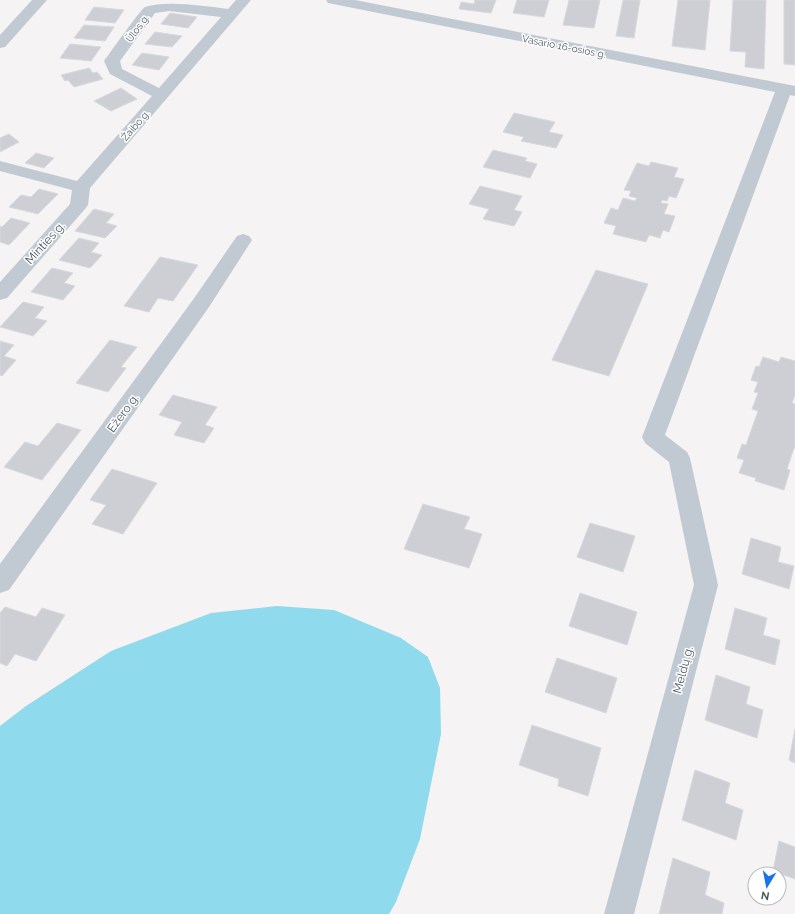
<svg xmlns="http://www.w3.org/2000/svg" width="795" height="914" font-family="Raleway,sans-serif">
<rect width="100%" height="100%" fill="#f5f3f3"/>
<polygon fill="#90daee" points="277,606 334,610 401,638 428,657 440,688 441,734 420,839 396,902 389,914 0,914 0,726 26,706 111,651 211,613"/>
<g fill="#cdcfd5" stroke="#d7d9de">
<polygon points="475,0 496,0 491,13 459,9 461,2 474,4"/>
<polygon points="517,0 549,0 544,17 513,13"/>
<polygon points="569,0 600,0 594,28 563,25"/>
<polygon points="623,0 640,0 634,38 616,36"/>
<polygon points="678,0 710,0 705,50 672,46"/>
<polygon points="733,0 766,0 764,69 745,67 746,52 730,51"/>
<polygon points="784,0 795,0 795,65 784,64"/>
<polygon points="94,7 124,10 115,23 85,20"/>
<polygon points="170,13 197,17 188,28 161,24"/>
<polygon points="84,25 114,27 105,41 74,38"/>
<polygon points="155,32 182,36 172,47 145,44"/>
<polygon points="70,44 101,47 91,61 60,58"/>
<polygon points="142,53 169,57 159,70 132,65"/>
<polygon points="89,68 93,73 97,72 103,79 74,87 68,80 65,81 61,75"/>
<polygon points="121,88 137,99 111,111 94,101"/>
<polygon points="514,113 555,122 549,132 563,135 556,148 521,141 524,137 503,132"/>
<polygon points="9,134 19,142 0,152 0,138"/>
<polygon points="493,150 527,158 525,161 537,164 530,178 483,167"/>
<polygon points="36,153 54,158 44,168 25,163"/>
<polygon points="651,162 678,168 674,177 684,179 676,198 669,196 667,201 662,200 661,203 668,204 664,214 675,216 669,232 663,230 660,238 649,235 646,242 613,234 616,226 604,223 611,208 618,210 623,198 635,201 637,198 629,196 631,191 624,190 637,163 649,166"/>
<polygon points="480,186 522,196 514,210 522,212 514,226 483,219 489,209 469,204"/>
<polygon points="39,189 58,194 38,214 9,207 21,195 31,197"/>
<polygon points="94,209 114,214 106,223 117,226 105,238 75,231"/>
<polygon points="11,218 30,223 9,245 0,242 0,226 2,227"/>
<polygon points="79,238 99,243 91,252 102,255 90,268 59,260"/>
<polygon points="160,257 198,265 173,301 158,298 149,312 124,306"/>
<polygon points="52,268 73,273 64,283 75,286 63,300 31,292"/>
<polygon points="596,270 648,284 609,376 552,360"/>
<polygon points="23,302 44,307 35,318 47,321 33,336 0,327"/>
<polygon points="110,340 137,347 121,367 126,368 108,392 76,383"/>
<polygon points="0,341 14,345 4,356 16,360 2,376 0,375"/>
<polygon points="763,357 779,362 781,357 795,361 795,395 792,403 795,404 795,449 794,448 787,469 790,470 784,490 755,481 756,478 739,473 744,460 737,458 742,444 746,445 758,411 752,409 758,393 754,392 758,382 751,380 756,366 759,367"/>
<polygon points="173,395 217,407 205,425 214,428 204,443 174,435 182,422 159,415"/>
<polygon points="57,423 81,430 42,480 4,467 25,442 38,446"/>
<polygon points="112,469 157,483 123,534 92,524 106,505 90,500"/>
<polygon points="423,504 470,517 464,529 482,534 469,568 404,549"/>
<polygon points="590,523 635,536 623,572 577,557"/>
<polygon points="751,538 781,547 778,562 794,566 789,589 742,574"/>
<polygon points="580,593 637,612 627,645 569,626"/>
<polygon points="5,607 36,617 42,608 65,615 36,661 15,654 7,666 0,663 0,613"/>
<polygon points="735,608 767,618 763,635 780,640 775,665 725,649"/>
<polygon points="557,658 617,678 606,713 545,692"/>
<polygon points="716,675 750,687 746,704 763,710 757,738 705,720"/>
<polygon points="532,725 601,748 588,796 558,786 559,779 519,765"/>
<polygon points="795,729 795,763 789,760"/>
<polygon points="695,770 730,783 725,803 743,810 736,840 682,820"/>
<polygon points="779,841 795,847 795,879 773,871"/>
<polygon points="673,858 710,872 705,895 724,903 722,914 659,914"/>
</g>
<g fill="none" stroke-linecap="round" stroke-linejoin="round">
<g fill="#c1cad2" fill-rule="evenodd">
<polygon points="32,0 47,0 5,47 0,48 0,35"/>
<path d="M236,0H251L90,188L88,205L85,209L7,298L0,300V282L70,204L72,190L0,171V161L77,181L152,96L110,74L104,61C110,53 140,10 145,7C166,0 206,6 228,9ZM169,11L221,17L159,88L122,69L120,61L155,13Z"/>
<polygon points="326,0 355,0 795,86 795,96 790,95 665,435 687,452 690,458 718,585 634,914 604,914 694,585 669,462 645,443 642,437 775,92 333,4 328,3"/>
<polygon points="243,234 249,236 252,240 209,307 9,590 0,593 0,564 195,297 237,236"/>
</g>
</g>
<g text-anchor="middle" stroke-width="3" stroke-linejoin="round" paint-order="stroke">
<g font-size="10" fill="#4a5661" stroke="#fff">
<text transform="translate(137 28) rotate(-53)" y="4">Ūlos g.</text>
<text transform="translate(564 46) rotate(11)" y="4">Vasario 16-osios g.</text>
<text transform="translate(135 125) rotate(-49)" y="4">Žaibo g.</text>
</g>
<g font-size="12" fill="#4a5661" stroke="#fff">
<text transform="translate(45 243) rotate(-48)" y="4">Minties g.</text>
<text transform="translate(123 413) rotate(-54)" y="4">Ežero g.</text>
<text transform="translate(683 670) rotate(-75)" y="4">Meldų g.</text>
</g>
</g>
<g transform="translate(767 886) rotate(190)"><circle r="19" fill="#ffffff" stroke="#b7bbc0"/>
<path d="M0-3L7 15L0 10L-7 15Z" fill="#1a73e8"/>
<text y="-6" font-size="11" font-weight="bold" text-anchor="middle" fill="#4a5661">N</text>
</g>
</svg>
